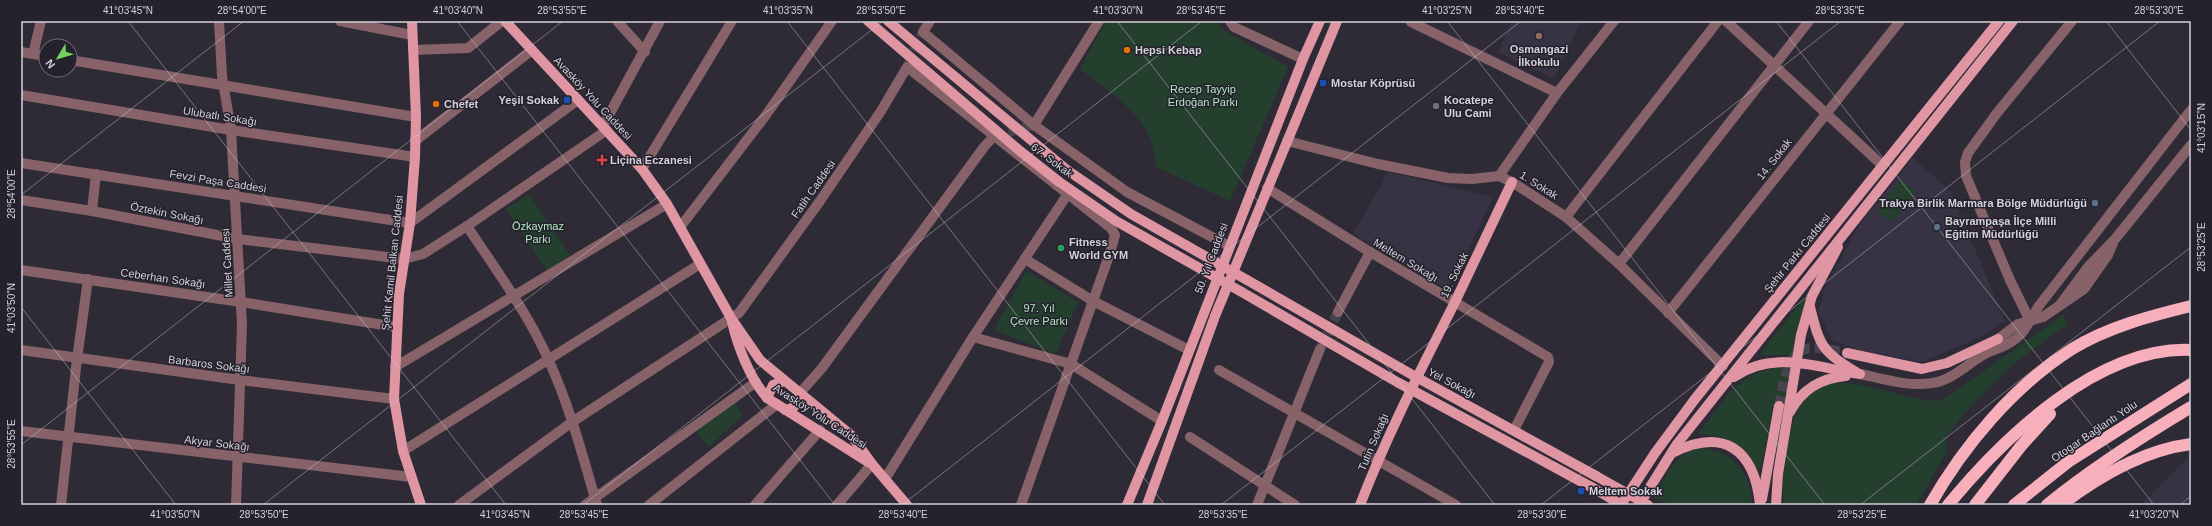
<svg xmlns="http://www.w3.org/2000/svg" width="2212" height="526" font-family="Helvetica,sans-serif">
<rect width="100%" height="100%" fill="#2e2b37"/>
<g fill="#373244">
<polygon points="1512,21 1581,21 1554,79 1498,52"/>
<polygon points="1913,158 1951,192 2005,321 1980,337 1922,362 1863,351 1833,341 1818,312 1825,288 1859,225"/>
<polygon points="1388,172 1493,197 1468,251 1447,289 1353,234"/>
<polygon points="2191,455 2191,505 2142,505 2163,482"/>
</g>
<g fill="#243f2e">
<path d="M1106,21H1217L1223,30L1288,67L1230,201L1156,167C1154,118 1115,96 1080,69Z"/>
<polygon points="1901,180 1917,192 1892,223 1876,211"/>
<polygon points="529,194 570,255 547,271 506,209"/>
<polygon points="1026,271 1078,302 1056,354 994,330"/>
<polygon points="1808,293 1792,354 1762,356 1760,354"/>
<path d="M2063,315L2068,324L2012,365L1965,412L1945,439L1947,451L1916,505H1784C1781,483 1785,454 1790,432C1810,357 1861,387 1914,398C1923,400 1932,400 1941,401Z"/>
<path d="M1782,367L1790,368L1784,405L1773,407L1760,472C1743,447 1730,434 1698,434C1724,402 1736,371 1782,367Z"/>
<polygon points="734,401 743,415 709,447 695,431"/>
<path d="M1699,448C1731,450 1752,472 1752,505H1670L1654,498C1665,477 1674,455 1699,448Z"/>
</g>
<g fill="none" stroke-linecap="round" stroke-linejoin="round">
<g stroke="#47444f" stroke-width="10" stroke-dasharray="10 5" stroke-linecap="butt">
<polyline points="908,65 923,32"/>
<polyline points="994,136 1034,125"/>
<polyline points="1321,348 1338,312"/>
</g>
<path stroke="#47444f" stroke-width="10" stroke-dasharray="10 5" stroke-linecap="butt" d="M1779,406C1783,388 1786,349 1811,348C1823,347 1836,351 1847,353"/>
<g stroke="#876268" stroke-width="10">
<polyline points="219,21 222,76 231,130 242,324 236,505"/>
<polyline points="340,21 412,35"/>
<polyline points="617,21 645,52"/>
<polyline points="930,21 923,32 1034,125 1127,192 1229,246"/>
<polyline points="1230,21 1234,27 1303,59"/>
<polyline points="1726,21 1882,165"/>
<polyline points="1411,22 1557,93"/>
<polyline points="413,50 468,48 502,21"/>
<polyline points="21,52 46,56"/>
<polyline points="33,54 41,21"/>
<polyline points="70,60 416,117"/>
<polyline points="21,95 231,130 415,157"/>
<polyline points="1034,125 1099,21"/>
<polyline points="603,126 660,21"/>
<polyline points="415,141 532,50"/>
<polyline points="1287,141 1378,164 1448,178 1472,179 1499,176 1512,182 1566,217 1619,264 1723,366"/>
<polyline points="21,163 410,223 578,100"/>
<polyline points="642,169 732,21"/>
<polyline points="1499,176 1557,93 1614,21"/>
<polyline points="1267,188 1370,252 1548,357 1549,362 1514,430"/>
<polyline points="21,200 92,211 238,239 404,259 423,254 467,226 607,130"/>
<polyline points="92,211 96,174"/>
<polyline points="1566,217 1718,21"/>
<path d="M467,226C496,270 528,313 549,361C570,407 583,457 597,505"/>
<polyline points="681,226 766,115 832,21"/>
<polyline points="1025,259 1093,301 1189,350"/>
<polyline points="1619,264 1809,21"/>
<polyline points="21,270 241,302 396,327"/>
<polyline points="2059,306 2088,267 2116,238 2191,145"/>
<polyline points="1338,312 1370,252"/>
<polyline points="1668,313 1900,21"/>
<polyline points="2030,321 2010,280 1966,176 1965,162 1968,153 1997,113 2072,21"/>
<polyline points="973,337 1071,364 1162,421"/>
<polyline points="1994,346 1998,339 2018,324 2043,317 2084,289 2108,255 2113,243"/>
<polyline points="21,350 240,380 394,399"/>
<polyline points="395,367 667,204"/>
<polyline points="1219,370 1456,505"/>
<path d="M1860,374C1883,379 1909,387 1932,383C1955,380 1970,360 1991,351C2002,347 2013,343 2022,333C2028,325 2033,316 2038,307L2191,110"/>
<polyline points="800,393 822,368 984,147 994,136"/>
<polyline points="21,431 411,477"/>
<polyline points="1190,437 1295,505"/>
<polyline points="403,451 700,264"/>
<polyline points="885,479 973,337 1067,195"/>
<polyline points="61,505 77,359 88,279"/>
<polyline points="459,505 572,422 739,313 820,201 881,111 907,67 1111,228 1115,235 1111,250 1021,505"/>
<polyline points="585,505 756,382"/>
<polyline points="649,505 777,404"/>
<polyline points="755,505 820,430"/>
<polyline points="837,505 872,464"/>
<polyline points="1257,505 1320,349"/>
</g>
<g stroke="#e095a3" stroke-width="10">
<polyline points="412,21 416,117 415,157 410,223 399,294 394,399 403,451 421,505"/>
<polyline points="505,21 642,169 667,204 731,318 760,360 851,435 872,464 907,505"/>
<polyline points="868,21 1020,151 1058,181"/>
<polyline points="888,21 1067,170"/>
<polyline points="1247,280 1416,377 1596,476"/>
<polyline points="1240,291 1397,382 1593,488"/>
<path d="M1810,307C1820,347 1822,351 1856,372"/>
<path d="M732,322C738,348 750,378 767,398L868,462"/>
<polyline points="1847,353 1922,369 1947,363 1998,339"/>
<path d="M1734,377C1774,349 1817,368 1860,374"/>
<polyline points="767,398 773,385 784,381"/>
<path d="M785,410C794,409 801,402 800,393"/>
<path d="M1790,412C1802,389 1821,378 1846,376"/>
<path d="M1672,453C1724,427 1754,449 1760,504"/>
<polyline points="1762,499 1779,406"/>
<polyline points="1127,505 1162,421 1303,59 1320,21"/>
<polyline points="1147,505 1215,316 1337,21"/>
<path d="M1360,505C1387,435 1421,369 1455,302C1474,262 1493,222 1512,182"/>
<polyline points="1621,505 1655,453 1695,399 1999,21"/>
<polyline points="1639,505 1677,444 2013,21"/>
<polyline points="1776,505 1778,474 1801,335 1812,296 1838,247"/>
</g>
<g stroke="#f8afbc" stroke-width="12">
<path d="M1930,505C1964,445 2014,386 2072,349C2108,327 2150,316 2191,306"/>
<path d="M1948,505C2003,438 2098,346 2191,350"/>
<polyline points="1975,505 2021,446 2050,414"/>
<polyline points="2014,505 2068,462 2191,384"/>
<path d="M2047,505C2092,468 2141,437 2191,407"/>
<path d="M2061,505C2099,476 2144,450 2191,444"/>
</g>
<g stroke="#e095a3" stroke-width="10">
<polyline points="1067,170 1131,214 1247,280"/>
<polyline points="1058,181 1116,221 1240,291"/>
<polyline points="1596,476 1648,505"/>
<polyline points="1593,488 1622,505"/>
</g>
</g>
<path fill="none" stroke="#d3d1d9" stroke-width="1" stroke-opacity="0.45" d="M128,21L506,505M457,21L835,505M787,21L1165,505M1117,21L1495,505M1447,21L1825,505M1776,21L2154,505M2106,21L2191,130M21,195L244,21M21,307L176,505M21,445L563,21M263,505L883,21M583,505L1202,21M902,505L1521,21M1221,505L1841,21M1541,505L2160,21M1860,505L2191,247M2180,505L2191,496"/>
<circle fill="#8d6e63" stroke="#25212d" stroke-width="1.5" cx="1539" cy="36" r="4"/>
<g fill="#e8710a" stroke="#25212d" stroke-width="1.5">
<circle cx="1127" cy="50" r="4"/>
<circle cx="436" cy="104" r="4"/>
</g>
<g fill="#1a4fb4" stroke="#25212d" stroke-width="1.5">
<rect x="1319" y="79" width="8" height="8" rx="2"/>
<rect x="563" y="96" width="8" height="8" rx="2"/>
<rect x="1577" y="487" width="8" height="8" rx="2"/>
</g>
<circle fill="#6b7280" stroke="#25212d" stroke-width="1.5" cx="1436" cy="106" r="4"/>
<path fill="#e0444e" stroke="#25212d" stroke-width="1.5" d="M600 154h4v4h4v4h-4v4h-4v-4h-4v-4h4z"/>
<g fill="#5c6f8a" stroke="#25212d" stroke-width="1.5">
<circle cx="2095" cy="203" r="4"/>
<circle cx="1937" cy="227" r="4"/>
</g>
<circle fill="#2e9e5b" stroke="#25212d" stroke-width="1.5" cx="1061" cy="248" r="4"/>
<g text-anchor="middle" stroke-width="3" stroke-linejoin="round" paint-order="stroke">
<g font-size="11" font-weight="bold" fill="#d3d1d9" stroke="#25212d" text-anchor="start">
<text x="1539" y="53" text-anchor="middle">Osmangazi<tspan x="1539" dy="13">İlkokulu</tspan></text>
<text x="1135" y="54">Hepsi Kebap</text>
<text x="1331" y="87">Mostar Köprüsü</text>
<text x="559" y="104" text-anchor="end">Yeşil Sokak</text>
<text x="1444" y="104">Kocatepe<tspan x="1444" dy="13">Ulu Cami</tspan></text>
<text x="444" y="108">Chefet</text>
<text x="610" y="164">Liçina Eczanesi</text>
<text x="2087" y="207" text-anchor="end">Trakya Birlik Marmara Bölge Müdürlüğü</text>
<text x="1945" y="225">Bayrampaşa İlçe Milli<tspan x="1945" dy="13">Eğitim Müdürlüğü</tspan></text>
<text x="1069" y="246">Fitness<tspan x="1069" dy="13">World GYM</tspan></text>
<text x="1589" y="495">Meltem Sokak</text>
</g>
<g font-size="11" fill="#afe7c0" stroke="#25212d">
<text x="1203" y="93">Recep Tayyip<tspan x="1203" dy="13">Erdoğan Parkı</tspan></text>
<text x="538" y="230">Özkaymaz<tspan x="538" dy="13">Parkı</tspan></text>
<text x="1039" y="312">97. Yıl<tspan x="1039" dy="13">Çevre Parkı</tspan></text>
</g>
<g font-size="11" fill="#d3d1d9" stroke="#25212d">
<text transform="translate(593 98) rotate(47)" y="4">Avasköy Yolu Caddesi</text>
<text transform="translate(220 116) rotate(9)" y="4">Ulubatlı Sokağı</text>
<text transform="translate(1774 159) rotate(-52)" y="4">14. Sokak</text>
<text transform="translate(1052 160) rotate(37)" y="4">67. Sokak</text>
<text transform="translate(218 181) rotate(9)" y="4">Fevzi Paşa Caddesi</text>
<text transform="translate(1539 185) rotate(32)" y="4">1. Sokak</text>
<text transform="translate(813 189) rotate(-55)" y="4">Fatih Caddesi</text>
<text transform="translate(167 213) rotate(11)" y="4">Öztekin Sokağı</text>
<text transform="translate(1797 253) rotate(-51)" y="4">Şehir Parkı Caddesi</text>
<text transform="translate(1211 258) rotate(-69)" y="4">50. Yıl Caddesi</text>
<text transform="translate(1406 260) rotate(31)" y="4">Meltem Sokağı</text>
<text transform="translate(227 263) rotate(-93)" y="4">Millet Caddesi</text>
<text transform="translate(392 263) rotate(-84)" y="4">Şehit Kamil Balkan Caddesi</text>
<text transform="translate(1454 275) rotate(-64)" y="4">19. Sokak</text>
<text transform="translate(163 278) rotate(8)" y="4">Ceberhan Sokağı</text>
<text transform="translate(209 364) rotate(7)" y="4">Barbaros Sokağı</text>
<text transform="translate(1452 383) rotate(28)" y="4">Yel Sokağı</text>
<text transform="translate(820 416) rotate(33)" y="4">Avasköy Yolu Caddesi</text>
<text transform="translate(2094 431) rotate(-34)" y="4">Otogar Bağlantı Yolu</text>
<text transform="translate(1373 442) rotate(-67)" y="4">Tutin Sokağı</text>
<text transform="translate(217 443) rotate(7)" y="4">Akyar Sokağı</text>
</g>
</g>
<rect width="2212" height="526" fill="none" stroke="#25212d" stroke-width="44"/>
<g transform="translate(58 58) rotate(232)"><circle r="19" fill="#25212d" stroke="#6b6772"/>
<path d="M0-3L7 15L0 10L-7 15Z" fill="#74d25c"/>
<text y="-6" font-size="11" font-weight="bold" text-anchor="middle" fill="#d3d1d9">N</text>
</g>
<rect x="22" y="22" width="2168" height="482" fill="none" stroke="#d3d1d9" stroke-width="1.5"/>
<g font-size="10" text-anchor="middle" fill="#d3d1d9">
<text x="128" y="14">41°03'45"N</text>
<text x="242" y="14">28°54'00"E</text>
<text x="458" y="14">41°03'40"N</text>
<text x="562" y="14">28°53'55"E</text>
<text x="788" y="14">41°03'35"N</text>
<text x="881" y="14">28°53'50"E</text>
<text x="1118" y="14">41°03'30"N</text>
<text x="1201" y="14">28°53'45"E</text>
<text x="1447" y="14">41°03'25"N</text>
<text x="1520" y="14">28°53'40"E</text>
<text x="1840" y="14">28°53'35"E</text>
<text x="2159" y="14">28°53'30"E</text>
<text transform="translate(2201 128) rotate(-90)" y="4">41°03'15"N</text>
<text transform="translate(11 194) rotate(-90)" y="4">28°54'00"E</text>
<text transform="translate(2201 247) rotate(-90)" y="4">28°53'25"E</text>
<text transform="translate(11 308) rotate(-90)" y="4">41°03'50"N</text>
<text transform="translate(11 444) rotate(-90)" y="4">28°53'55"E</text>
<text x="175" y="518">41°03'50"N</text>
<text x="264" y="518">28°53'50"E</text>
<text x="505" y="518">41°03'45"N</text>
<text x="584" y="518">28°53'45"E</text>
<text x="903" y="518">28°53'40"E</text>
<text x="1223" y="518">28°53'35"E</text>
<text x="1542" y="518">28°53'30"E</text>
<text x="1862" y="518">28°53'25"E</text>
<text x="2154" y="518">41°03'20"N</text>
</g>
</svg>
